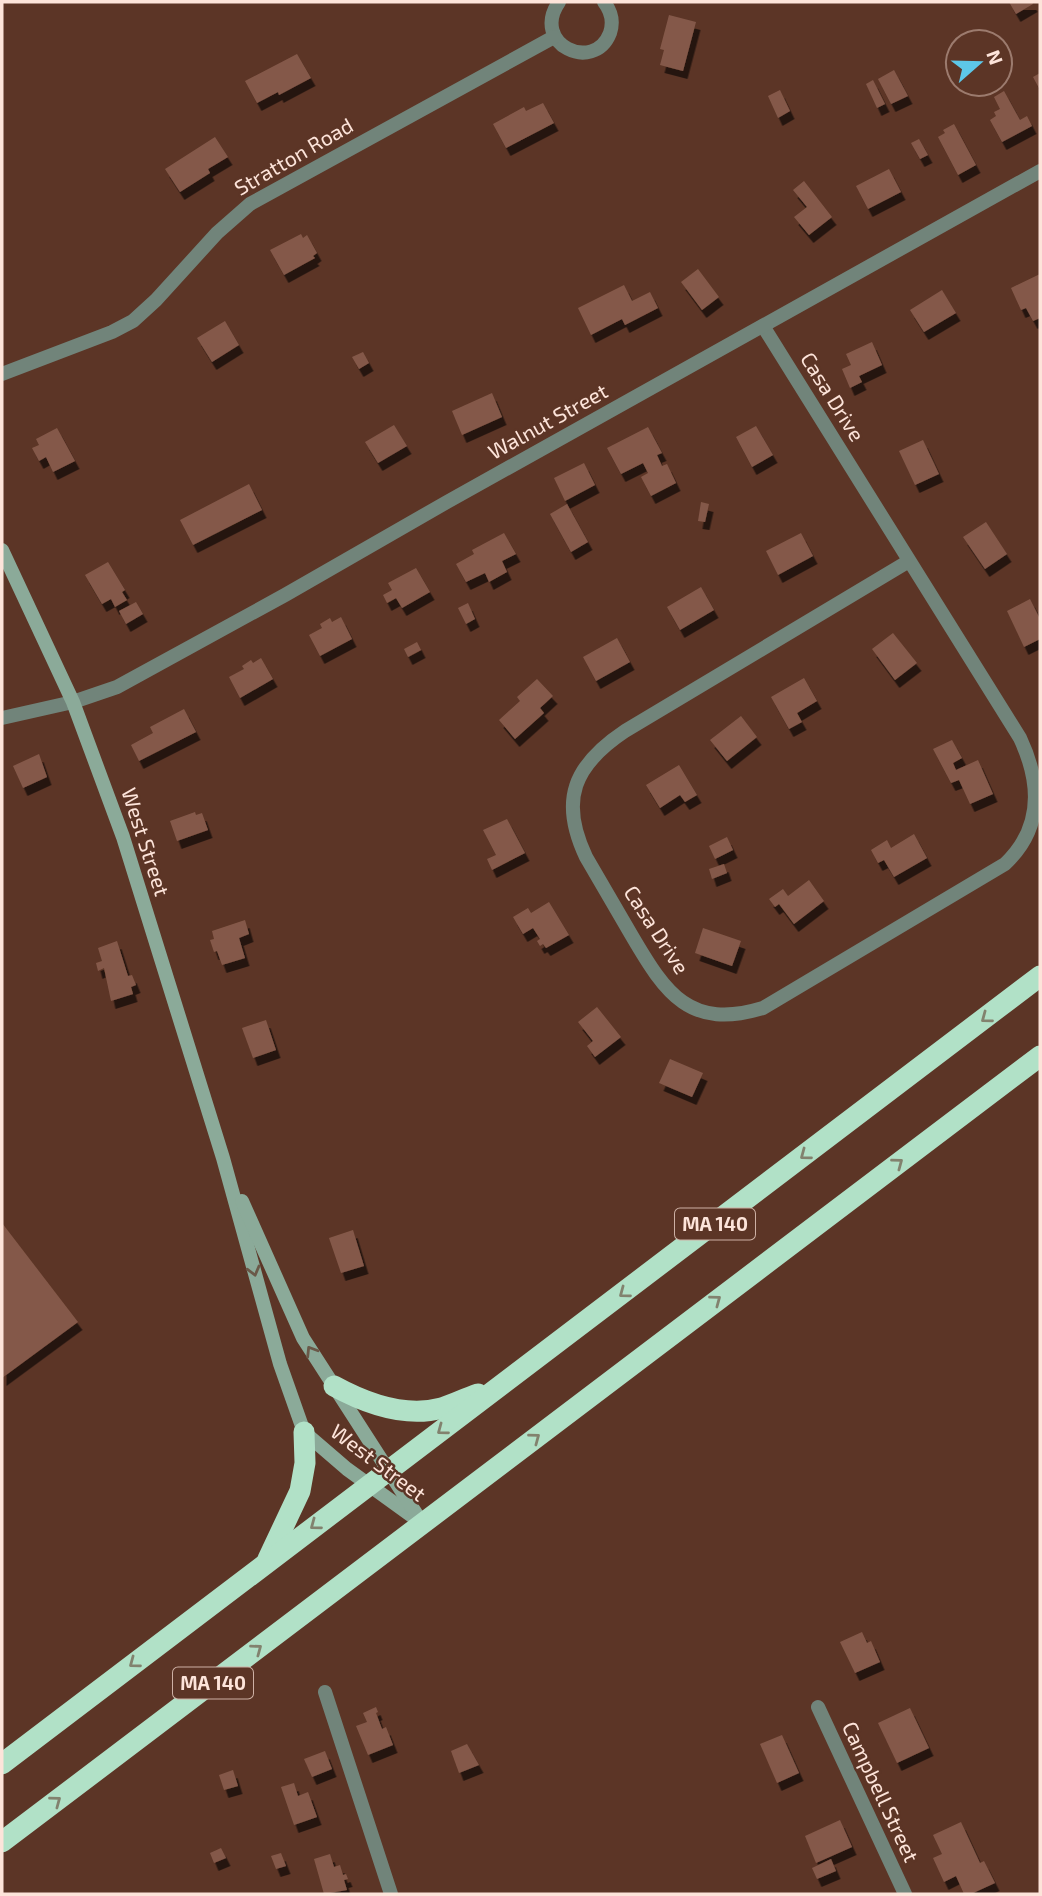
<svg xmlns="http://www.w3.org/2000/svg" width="1042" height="1896" font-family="'Exo 2',sans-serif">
<defs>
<filter id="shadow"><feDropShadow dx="4.5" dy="8" stdDeviation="0" flood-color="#0009"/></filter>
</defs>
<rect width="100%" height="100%" fill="#5c3526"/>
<g fill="#845949" filter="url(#shadow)">
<polygon points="1009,2 1032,2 1033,4 1016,14"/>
<polygon points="669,15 696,22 683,71 660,65 664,50 660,49"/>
<polygon points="297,54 311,78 279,95 278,92 257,103 245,81"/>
<polygon points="894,70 908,96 891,104 878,79"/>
<polygon points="1040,73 1040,90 1033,77"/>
<polygon points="873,80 885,104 877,108 866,84"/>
<polygon points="780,90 790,111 778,118 768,96"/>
<polygon points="1004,91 1020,120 1027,116 1032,126 1002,142 990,120 996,116 994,112 1000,109 994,97"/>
<polygon points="543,103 554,123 506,148 493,124 524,107 526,111"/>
<polygon points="954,124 976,165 958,175 938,137 945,133 943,130"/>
<polygon points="215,137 228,157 208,169 210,173 180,192 165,169"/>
<polygon points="919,139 928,155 920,159 911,143"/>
<polygon points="889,169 901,192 868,209 856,186"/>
<polygon points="804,181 832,217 809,235 794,217 807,207 793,190"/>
<polygon points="301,234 303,238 307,235 317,253 313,256 315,258 284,275 270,250"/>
<polygon points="698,269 719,297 702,310 681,282"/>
<polygon points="1040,274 1040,318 1033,321 1026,308 1021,310 1011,288"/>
<polygon points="624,285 632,301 650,292 658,308 625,325 622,319 591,335 578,308"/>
<polygon points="942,290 956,313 924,332 910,310"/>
<polygon points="225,321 239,345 212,362 197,338"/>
<polygon points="872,342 882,365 859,376 862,382 850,388 842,369 851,365 846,354"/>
<polygon points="363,352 369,363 359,369 352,357"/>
<polygon points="492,393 502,417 462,435 452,411"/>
<polygon points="394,425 407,446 378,463 365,442"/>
<polygon points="756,426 773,455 752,467 736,437"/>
<polygon points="648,427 662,453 657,455 662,466 667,464 676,483 651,496 641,477 648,473 643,463 621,474 607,448"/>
<polygon points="57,428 75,461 53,472 46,457 39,461 32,448 39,445 36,439"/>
<polygon points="923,440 939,474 915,485 899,451"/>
<polygon points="584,463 595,485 565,501 554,478"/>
<polygon points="249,484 262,510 193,545 180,520"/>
<polygon points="701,502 709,504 705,522 698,521"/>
<polygon points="567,504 588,542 571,552 550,514"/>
<polygon points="986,522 1007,554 985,569 963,537"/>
<polygon points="504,533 516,554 502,561 507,572 489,582 485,573 466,582 456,564 474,554 472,550"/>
<polygon points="801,533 813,556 778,575 766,551"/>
<polygon points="108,562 125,590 122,592 127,600 115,607 111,599 102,604 85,575"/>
<polygon points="416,568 430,592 402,608 396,598 387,603 383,595 392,590 388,583"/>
<polygon points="701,587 714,610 680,630 667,607"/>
<polygon points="1030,599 1040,619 1040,639 1024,647 1007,611"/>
<polygon points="136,602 143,614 126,624 119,611"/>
<polygon points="468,603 475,619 466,624 458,608"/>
<polygon points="341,617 352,639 320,656 309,635 322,628 320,624 330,618 332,622"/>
<polygon points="893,633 917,663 895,680 872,649"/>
<polygon points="617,638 630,662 596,681 583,657"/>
<polygon points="417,642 421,650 408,657 404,649"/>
<polygon points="261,658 273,679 240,698 229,677 244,669 242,666 251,660 253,663"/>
<polygon points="804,678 817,701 797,713 802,722 789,729 771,697"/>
<polygon points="537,679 553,696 540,708 544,713 515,739 499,720 520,701 517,697"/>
<polygon points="184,709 196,732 139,761 131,745 153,733 150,727"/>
<polygon points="741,716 757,737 727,761 710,740"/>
<polygon points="952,740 962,758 953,763 956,770 978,760 993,794 970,804 959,780 951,783 933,749"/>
<polygon points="39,754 47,777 23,788 13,766"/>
<polygon points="679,765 697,795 685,802 680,795 660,808 646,785"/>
<polygon points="195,812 196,815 202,813 208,830 177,841 170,821"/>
<polygon points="507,819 525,853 492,870 487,859 496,855 483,830"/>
<polygon points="914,834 927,858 894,877 884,860 878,863 871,850 887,840 891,848"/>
<polygon points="727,837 733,850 715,859 709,846"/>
<polygon points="724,864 727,873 712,879 709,869"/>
<polygon points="809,880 824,901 794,924 779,904 775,907 769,899 783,889 788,896"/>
<polygon points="549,902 569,935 546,948 543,944 540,946 537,941 540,939 533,928 523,934 513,917 528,908 531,913"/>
<polygon points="245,920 249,934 239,938 245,958 222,965 217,951 214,952 210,940 214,939 212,931"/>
<polygon points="703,928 741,941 732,966 695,953"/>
<polygon points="117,941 128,976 132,975 136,985 131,987 133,994 111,1001 104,968 98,971 96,963 102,961 98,948"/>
<polygon points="597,1007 621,1037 595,1057 587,1046 593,1041 578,1022"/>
<polygon points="266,1020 276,1050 253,1058 242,1028"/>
<polygon points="670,1059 703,1073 692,1097 659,1083"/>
<polygon points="2,1223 78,1322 2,1378"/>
<polygon points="353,1230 364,1266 341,1273 329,1238"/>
<polygon points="862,1632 867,1643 871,1641 880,1662 855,1673 840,1642"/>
<polygon points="376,1707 378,1712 376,1713 382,1729 386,1727 393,1745 368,1755 356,1726 367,1722 363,1713"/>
<polygon points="910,1708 929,1748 897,1763 878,1723"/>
<polygon points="782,1735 799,1773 777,1783 760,1744"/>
<polygon points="467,1744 479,1765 459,1773 451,1751"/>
<polygon points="325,1751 332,1769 312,1777 304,1759"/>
<polygon points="233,1770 238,1786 224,1790 219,1775"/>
<polygon points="294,1783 298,1796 308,1792 317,1817 294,1825 281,1787"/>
<polygon points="840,1820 852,1847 816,1863 805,1836"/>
<polygon points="961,1822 980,1863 984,1861 995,1883 971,1894 964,1894 956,1876 944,1882 933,1858 942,1854 933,1835"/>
<polygon points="221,1848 226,1858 214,1863 210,1853"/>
<polygon points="281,1853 286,1866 276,1869 271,1856"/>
<polygon points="330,1854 334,1867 340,1865 343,1875 346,1874 348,1879 344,1880 347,1890 324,1894 314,1859"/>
<polygon points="831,1859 836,1871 817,1879 812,1868"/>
</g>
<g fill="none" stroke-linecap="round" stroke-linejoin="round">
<g stroke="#71847a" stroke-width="14">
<path d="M559,2C530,44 594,74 610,33C614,21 611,11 604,2"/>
<path d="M763,326L1020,738C1042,785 1042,829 1005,864L763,1008C690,1030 666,994 632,936C617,910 601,883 586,857C559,800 574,765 625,731L909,561"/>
<polyline points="2,374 112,332 133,321 156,300 217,233 250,204 554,37"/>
<polyline points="2,718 73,702 117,687 285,595 447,502 1040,171"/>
<polyline points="325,1692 391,1894"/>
<polyline points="818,1707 905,1894"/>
</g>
<g stroke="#8baa99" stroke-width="14">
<polyline points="2,550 73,702 123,837 223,1158 280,1364 304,1432 347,1469 423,1524"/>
<polyline points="242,1201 303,1338 417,1515"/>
</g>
<g stroke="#b1e1c7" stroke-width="21">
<path d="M334,1386C365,1403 405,1418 442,1408C454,1404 466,1398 478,1394"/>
<polyline points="268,1559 300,1491 305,1463 304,1432"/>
<polyline points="2,1764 1040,976"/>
<polyline points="2,1842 1040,1056"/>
</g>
</g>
<defs><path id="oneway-chevron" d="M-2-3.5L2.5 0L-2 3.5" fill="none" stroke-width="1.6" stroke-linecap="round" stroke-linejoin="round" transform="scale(1.75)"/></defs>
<g stroke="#82826e">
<use href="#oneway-chevron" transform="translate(986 1018) rotate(143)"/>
<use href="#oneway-chevron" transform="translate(805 1155) rotate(143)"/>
<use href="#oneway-chevron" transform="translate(898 1163) rotate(-37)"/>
<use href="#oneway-chevron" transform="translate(624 1293) rotate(143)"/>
<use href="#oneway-chevron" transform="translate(716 1300) rotate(-37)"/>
<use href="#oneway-chevron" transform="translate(442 1430) rotate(143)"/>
<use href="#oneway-chevron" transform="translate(535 1438) rotate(-37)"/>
<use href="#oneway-chevron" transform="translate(315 1525) rotate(143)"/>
<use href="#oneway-chevron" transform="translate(257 1649) rotate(-37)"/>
<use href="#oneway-chevron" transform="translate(134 1663) rotate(143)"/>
<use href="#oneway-chevron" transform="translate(56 1801) rotate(-37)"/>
</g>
<g stroke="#6a5848">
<use href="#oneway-chevron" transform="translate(254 1271) rotate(75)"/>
<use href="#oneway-chevron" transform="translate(311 1351) rotate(-122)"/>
</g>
<g text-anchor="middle" stroke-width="5" stroke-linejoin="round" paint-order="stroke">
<g fill="#5c3526" stroke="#cdb0a4" stroke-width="2">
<rect x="675" y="1208.5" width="80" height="31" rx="5"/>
<rect x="173" y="1667.5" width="80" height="31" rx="5"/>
</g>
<g font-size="19" font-weight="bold" fill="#fde4da">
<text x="715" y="1231">MA 140</text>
<text x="213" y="1690">MA 140</text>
</g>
<g font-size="21" fill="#fde4da" stroke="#5c3526">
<text transform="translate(294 157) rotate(-30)" y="7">Stratton Road</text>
<text transform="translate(832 397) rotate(58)" y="7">Casa Drive</text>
<text transform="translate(548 422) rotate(-29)" y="7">Walnut Street</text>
<text transform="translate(145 842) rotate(72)" y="7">West Street</text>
<text transform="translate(656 930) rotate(57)" y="7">Casa Drive</text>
<text transform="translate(378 1463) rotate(37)" y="7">West Street</text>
<text transform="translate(880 1792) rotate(65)" y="7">Campbell Street</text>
</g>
</g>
<rect width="1042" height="1896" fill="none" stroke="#fde4da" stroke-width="7"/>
<g transform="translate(979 63) rotate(70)"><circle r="33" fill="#5c3526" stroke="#9c7b6e" stroke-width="2"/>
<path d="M0-5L12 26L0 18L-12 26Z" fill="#5dc7e8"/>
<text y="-10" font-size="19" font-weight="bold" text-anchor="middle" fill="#fde4da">N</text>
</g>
</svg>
